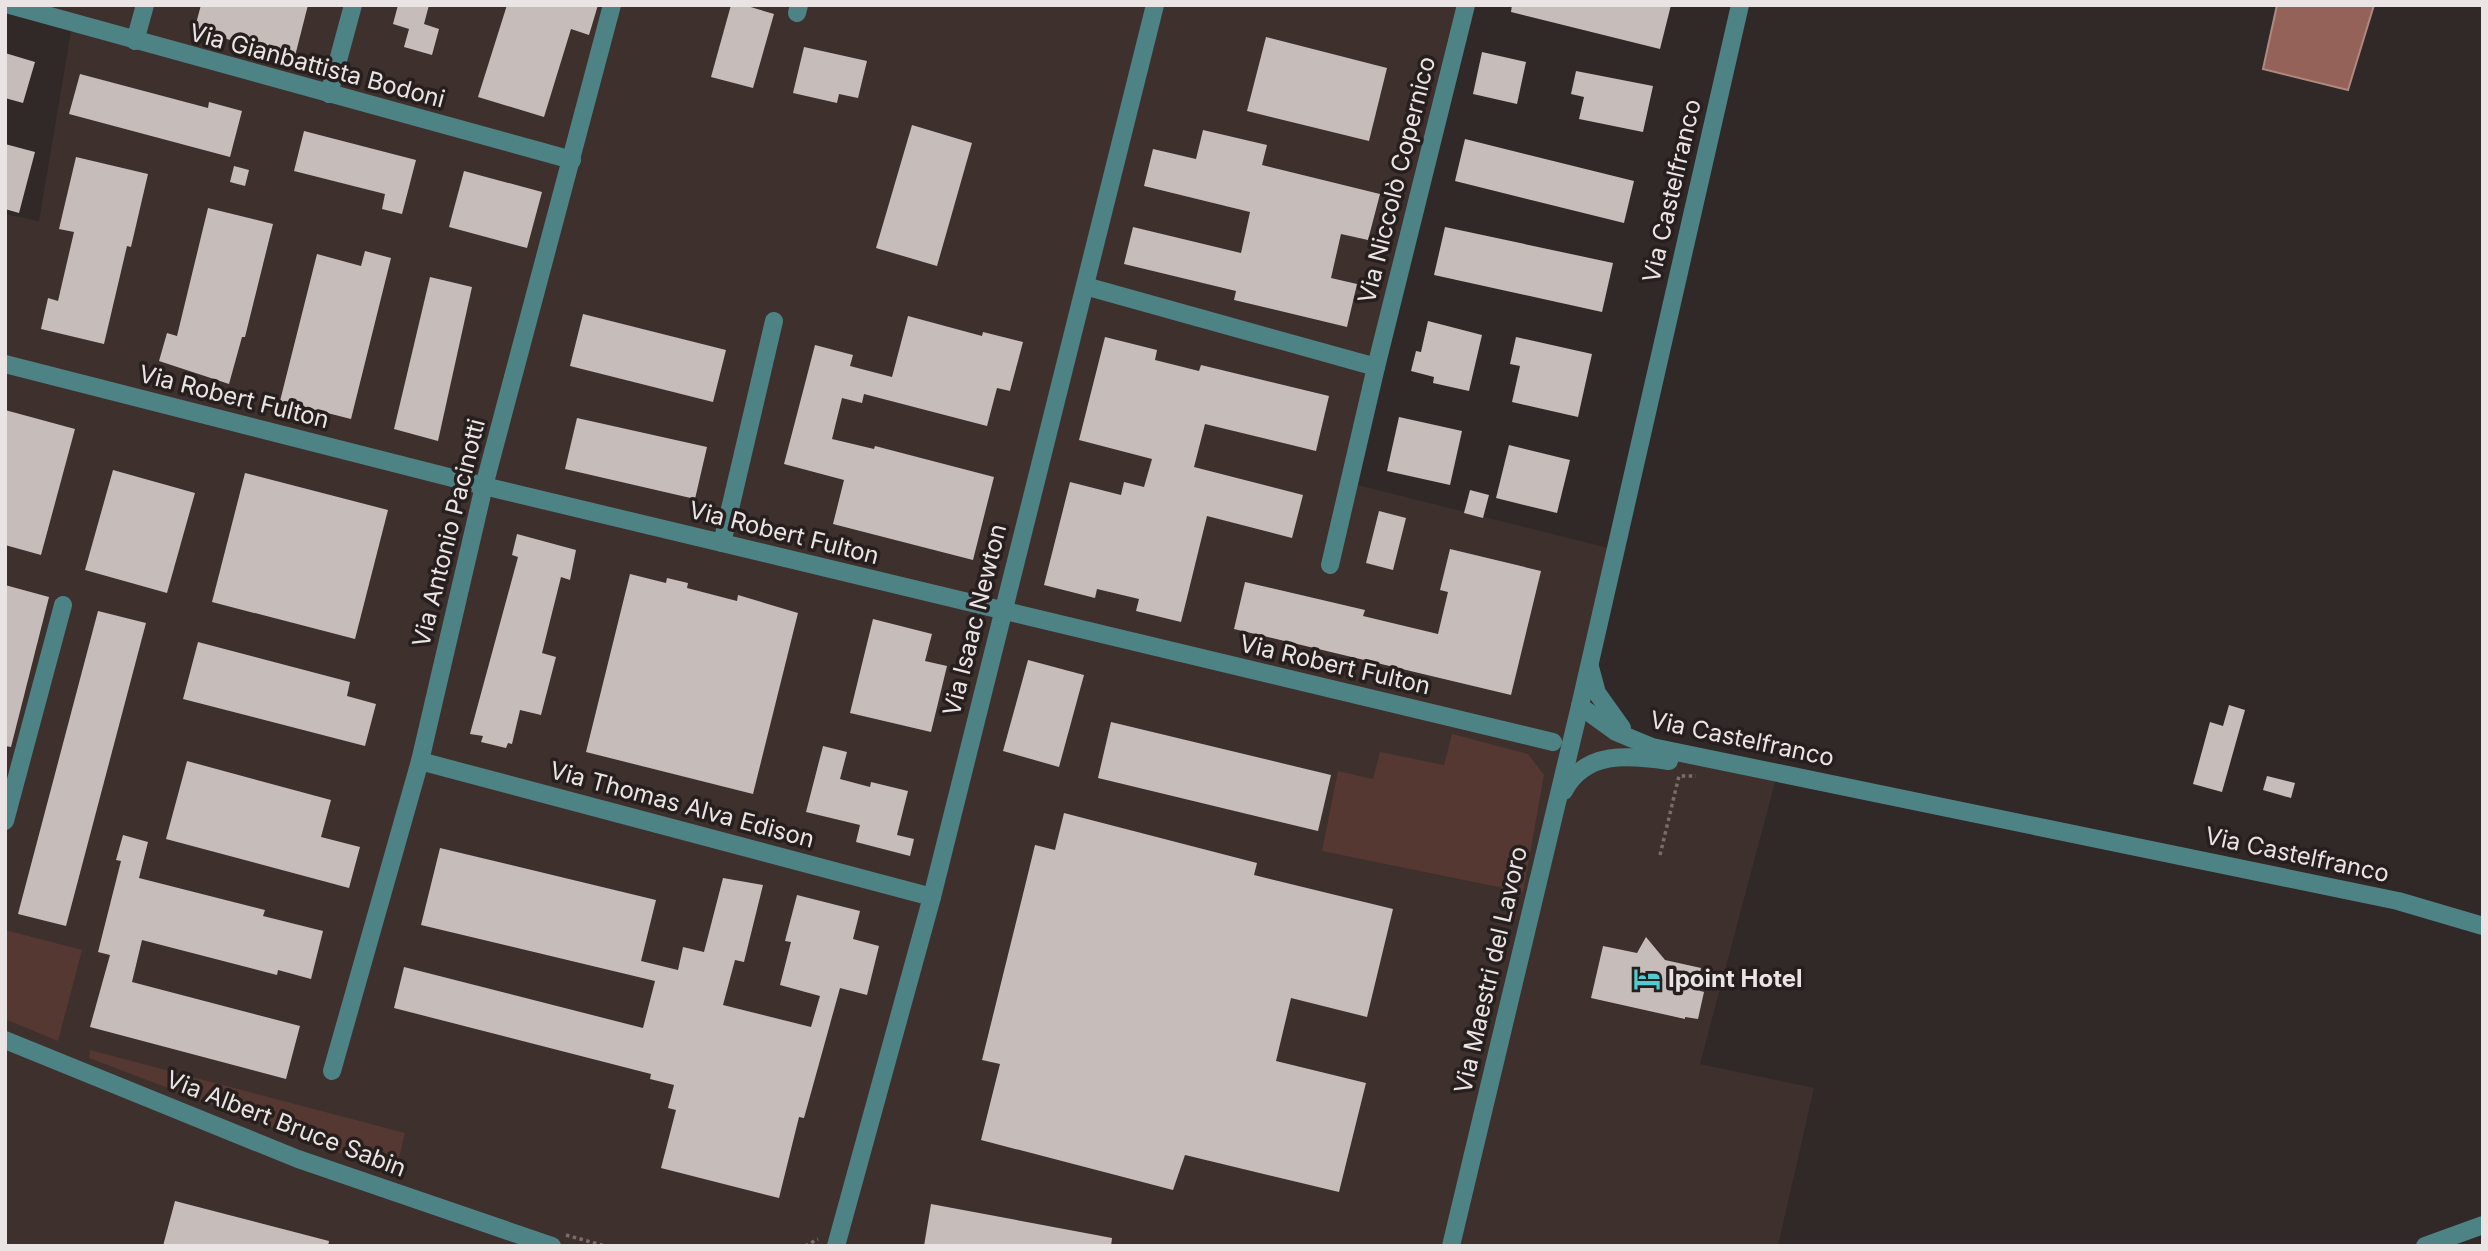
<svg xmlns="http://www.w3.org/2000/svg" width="2488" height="1251" font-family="Inter,sans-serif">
<rect width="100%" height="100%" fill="#302927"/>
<polygon fill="#3e302d" points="13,5 1464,5 1354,484 1624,552 1586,716 1741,765 1778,771 1700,1064 1814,1088 1778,1246 5,1246 5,214 39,221 73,19"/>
<g fill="#563832">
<polygon points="1452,734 1528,754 1544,775 1523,892 1322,851 1338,771 1373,779 1380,752 1444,765"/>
<polygon points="5,930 82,950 58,1041 5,1019"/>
<polygon points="90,1050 405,1133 395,1174 89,1058"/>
</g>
<polygon fill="#946258" stroke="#ae8982" stroke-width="2" points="2277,5 2374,5 2348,90 2263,69"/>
<g fill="#c6bdbb">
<polygon points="201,5 308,5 295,56 194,31"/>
<polygon points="398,5 429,5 424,24 439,29 432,55 404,47 409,29 393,24"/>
<polygon points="507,5 598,5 589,35 571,29 544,117 478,97"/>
<polygon points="731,5 744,5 774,14 753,88 711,77"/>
<polygon points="1512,5 1671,5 1660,49 1511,12"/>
<polygon points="1266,37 1387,68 1369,141 1247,111"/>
<polygon points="804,47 867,61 858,98 839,94 837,103 793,93"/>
<polygon points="1482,52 1526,62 1517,104 1473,94"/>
<polygon points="5,53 35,62 23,103 5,98"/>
<polygon points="1576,71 1653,86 1643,132 1579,119 1584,97 1571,94"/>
<polygon points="80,74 208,108 209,102 242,111 230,157 69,114"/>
<polygon points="912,125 972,143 937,266 876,248"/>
<polygon points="1203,130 1267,145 1262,165 1380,194 1368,240 1341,234 1331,278 1357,284 1347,327 1234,300 1236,291 1124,264 1133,227 1241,253 1250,212 1144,186 1153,149 1196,159"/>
<polygon points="304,131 416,160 402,214 382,209 385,194 294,171"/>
<polygon points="1465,139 1634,181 1624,223 1455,181"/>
<polygon points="5,144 35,152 19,213 5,209"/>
<polygon points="76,157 148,174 131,247 127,246 104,344 41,329 48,298 58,301 74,232 59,229"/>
<polygon points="234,166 249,170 245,186 230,182"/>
<polygon points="464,171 542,192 527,248 449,227"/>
<polygon points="208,208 273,224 245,337 242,337 229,384 159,361 167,333 177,336"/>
<polygon points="1445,227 1613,263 1602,312 1434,275"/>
<polygon points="365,251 391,258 351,419 280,401 317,254 361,266"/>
<polygon points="430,277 472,287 438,441 394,429"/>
<polygon points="583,314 726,350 713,402 570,366"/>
<polygon points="908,316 982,336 983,332 1023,342 1010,391 997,388 987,426 864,394 862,403 842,398 832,439 874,449 875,446 994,477 973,560 833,524 844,480 784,464 815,345 853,355 850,366 892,377"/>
<polygon points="1428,321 1482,335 1469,391 1433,383 1434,377 1411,371 1416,351 1421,352"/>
<polygon points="1105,337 1157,350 1155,360 1199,371 1201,365 1329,396 1316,451 1205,424 1194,467 1303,495 1292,538 1207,516 1181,622 1136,611 1139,599 1097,589 1095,598 1044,585 1070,482 1121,495 1124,482 1144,487 1152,459 1079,440"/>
<polygon points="1516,337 1592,354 1578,417 1512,402 1520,366 1510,364"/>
<polygon points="5,410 75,429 41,555 5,545"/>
<polygon points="1399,417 1462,431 1450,485 1387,471"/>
<polygon points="577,418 707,447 695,499 565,469"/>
<polygon points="1509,445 1570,460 1557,513 1496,498"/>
<polygon points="113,470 195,493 167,593 85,570"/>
<polygon points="245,473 388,510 355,639 212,602"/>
<polygon points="1470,490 1489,495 1483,518 1464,513"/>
<polygon points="1379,511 1406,518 1393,570 1366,563"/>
<polygon points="517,534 576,550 570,580 561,577 542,653 556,657 541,715 520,710 512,744 508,743 506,748 481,742 483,736 470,734 518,557 512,555"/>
<polygon points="1450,549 1541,571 1511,695 1234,629 1245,582 1365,610 1363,616 1438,634 1448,592 1440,590"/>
<polygon points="630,574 666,583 667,578 688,583 687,588 737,601 738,595 798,613 753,794 586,752"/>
<polygon points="5,585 49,597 11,747 5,746"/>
<polygon points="98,611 146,623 66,926 18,914"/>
<polygon points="873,619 932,634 925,661 947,666 931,732 850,713"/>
<polygon points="198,642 350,682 347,696 376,704 365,746 183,699"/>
<polygon points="1028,660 1084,675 1059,767 1003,751"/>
<polygon points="2229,705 2245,710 2222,792 2193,784 2210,722 2223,726"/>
<polygon points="1111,722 1331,775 1318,831 1098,778"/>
<polygon points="823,746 847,752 840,779 870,787 871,782 908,791 897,835 914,839 910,856 856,842 860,825 806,812"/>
<polygon points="187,761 331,800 321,837 360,847 349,888 166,839"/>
<polygon points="2267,776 2295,783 2291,798 2263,790"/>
<polygon points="1064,813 1257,863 1254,875 1393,909 1367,1017 1291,998 1276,1061 1366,1083 1339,1192 1185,1155 1173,1190 981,1140 1000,1064 982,1060 1025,886 1035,845 1055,850"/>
<polygon points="123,835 148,842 139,878 265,910 263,916 323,931 311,979 278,970 277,975 142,940 132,982 300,1026 286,1079 90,1027 110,955 98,952 121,861 116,860"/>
<polygon points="440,848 656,900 641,961 678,970 683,947 704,952 723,878 763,885 744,962 735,960 723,1005 811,1027 820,996 780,985 791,942 785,941 797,895 860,911 853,939 879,946 867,995 840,988 804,1118 799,1117 779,1198 661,1168 676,1110 668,1108 674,1085 650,1079 651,1074 394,1008 404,967 643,1028 655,981 421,925"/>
<polygon points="1646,937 1665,960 1701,968 1697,990 1704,992 1698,1019 1685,1017 1685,1019 1591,998 1603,946 1637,953"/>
<polygon points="175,1201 329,1241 328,1246 163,1246"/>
<polygon points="931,1204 1112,1238 1111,1246 924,1246"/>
</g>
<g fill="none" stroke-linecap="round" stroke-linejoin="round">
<g stroke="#756e6d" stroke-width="3.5" stroke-dasharray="3.5 3.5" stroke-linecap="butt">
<polyline points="1660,855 1679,776 1696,776"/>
<polyline points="566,1235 605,1246"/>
<polyline points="805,1246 818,1239"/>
</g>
<g stroke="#4e8386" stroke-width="18">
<polyline points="10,5 572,160"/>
<polyline points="797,13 799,5"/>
<polyline points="135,41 145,5"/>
<polyline points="329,94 353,5"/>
<polyline points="1085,286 1376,367 1466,5"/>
<polyline points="5,364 484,486 1553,742"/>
<polyline points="722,543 774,321"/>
<polyline points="1330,565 1376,367"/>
<polyline points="1590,667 1597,693 1622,728"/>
<polyline points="1580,706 1616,732 1652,747 2398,901 2483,926"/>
<polyline points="420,761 932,897"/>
<path d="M1564,791C1585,750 1630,755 1669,761"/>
<polyline points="5,821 63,605"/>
<polyline points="5,1040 298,1159 552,1246"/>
<polyline points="332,1071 420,761 484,486 612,5"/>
<polyline points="836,1246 932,897 1155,5"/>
<polyline points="1451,1246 1580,706 1740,5"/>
<polyline points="2425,1246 2483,1225"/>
</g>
</g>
<defs>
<symbol id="hotel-bare" viewBox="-9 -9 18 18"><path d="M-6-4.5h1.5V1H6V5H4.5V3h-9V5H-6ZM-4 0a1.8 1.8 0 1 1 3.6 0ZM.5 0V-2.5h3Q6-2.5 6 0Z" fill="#51ccd3" stroke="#261f1e" stroke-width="2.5" paint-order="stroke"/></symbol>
</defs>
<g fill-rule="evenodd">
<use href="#hotel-bare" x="1628" y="960" width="38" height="38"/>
</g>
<g text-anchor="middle" stroke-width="7" stroke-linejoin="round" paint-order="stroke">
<g font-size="24" fill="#eae5e4" stroke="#261f1e">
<text transform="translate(317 66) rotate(15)" y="8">Via Gianbattista Bodoni</text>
<text transform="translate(1397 180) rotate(-76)" y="8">Via Niccolò Copernico</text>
<text transform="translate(1672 191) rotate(-77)" y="8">Via Castelfranco</text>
<text transform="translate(234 397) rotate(14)" y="8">Via Robert Fulton</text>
<text transform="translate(449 533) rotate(-76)" y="8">Via Antonio Pacinotti</text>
<text transform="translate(784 533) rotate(14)" y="8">Via Robert Fulton</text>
<text transform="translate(975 620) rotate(-76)" y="8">Via Isaac Newton</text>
<text transform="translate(1335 665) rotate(13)" y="8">Via Robert Fulton</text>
<text transform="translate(1742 739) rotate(12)" y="8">Via Castelfranco</text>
<text transform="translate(682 805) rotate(15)" y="8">Via Thomas Alva Edison</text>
<text transform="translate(2297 855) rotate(12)" y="8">Via Castelfranco</text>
<text transform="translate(1491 970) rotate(-77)" y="8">Via Maestri del Lavoro</text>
<text transform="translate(286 1124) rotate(21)" y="8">Via Albert Bruce Sabin</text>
</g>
<g font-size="24" font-weight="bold" fill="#eae5e4" stroke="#261f1e" text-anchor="start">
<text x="1668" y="987">Ipoint Hotel</text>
</g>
</g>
<rect width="2488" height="1251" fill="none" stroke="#eae5e4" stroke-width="14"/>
</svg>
